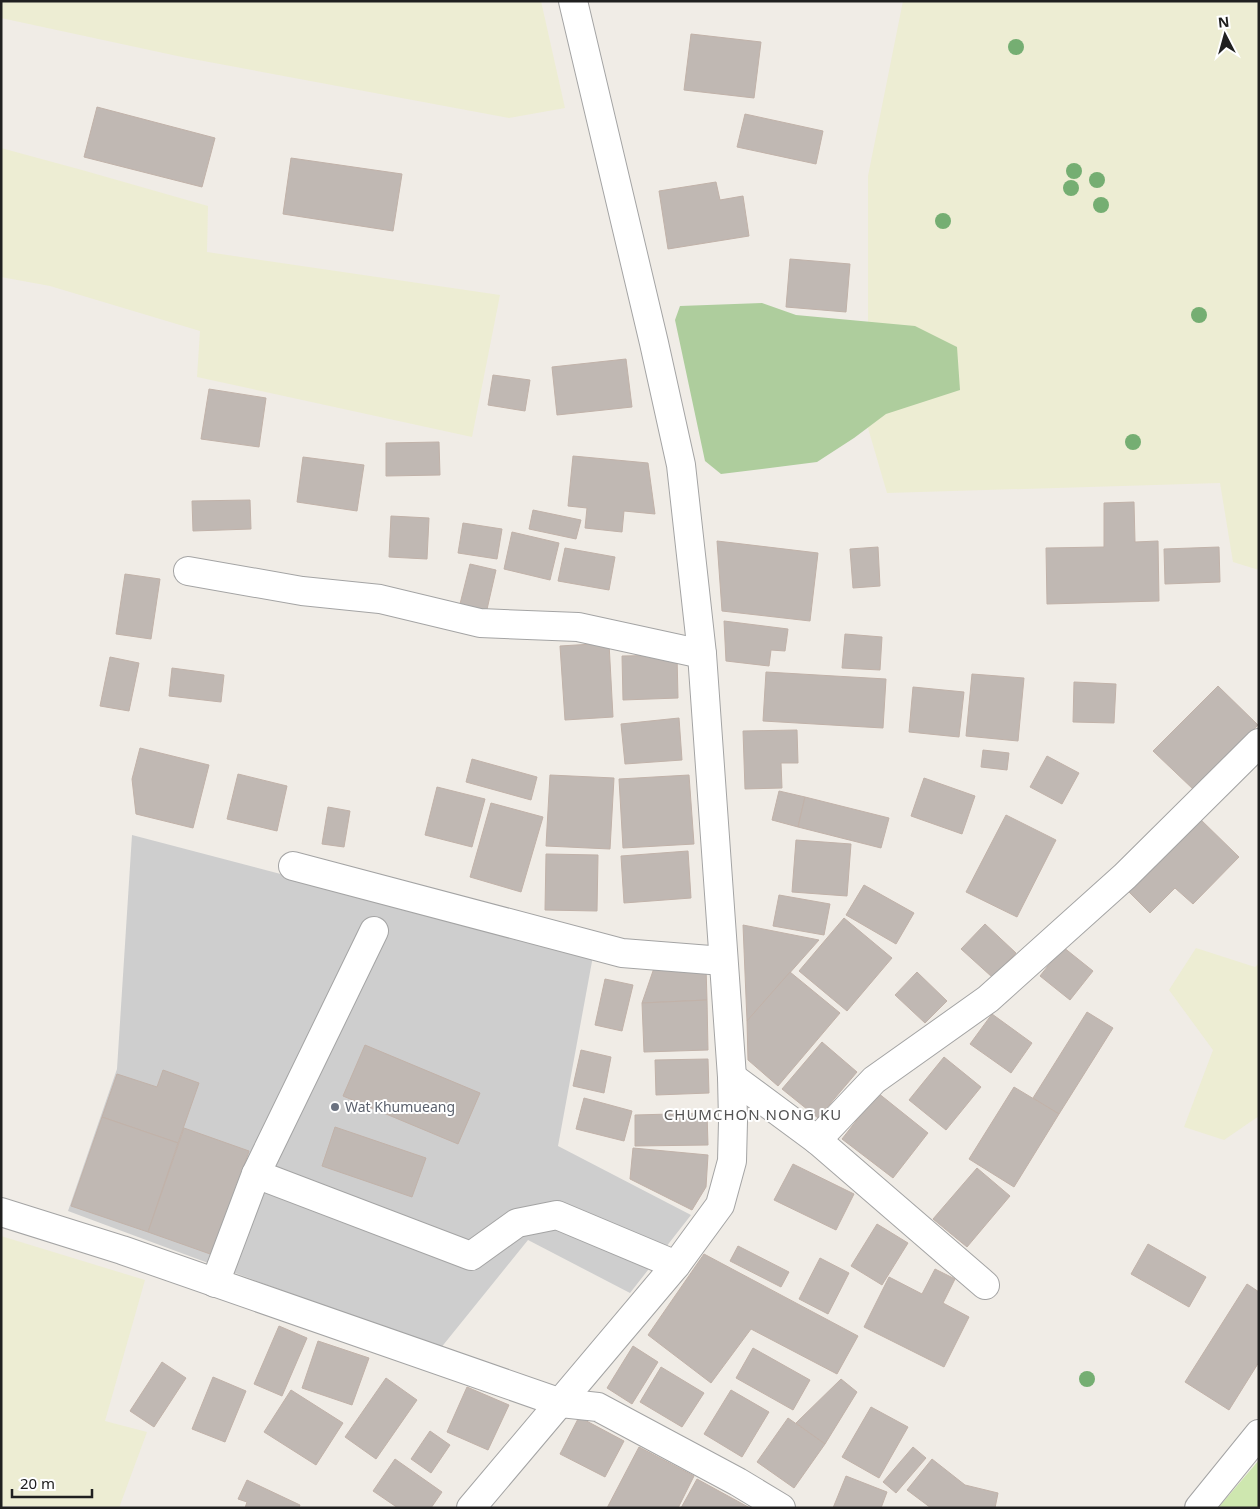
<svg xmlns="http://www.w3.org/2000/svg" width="1260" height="1509" font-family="'Noto Sans',sans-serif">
<rect width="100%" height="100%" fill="#f0ece6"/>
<polygon fill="#cecece" points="132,835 593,956 558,1146 691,1215 630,1293 528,1240 440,1349 68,1211 117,1069"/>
<g fill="#ededd3">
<polygon points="1,1 541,1 565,108 509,118 182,57 1,18"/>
<polygon points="903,1 1259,1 1259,570 1233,562 1220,483 887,493 868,428 868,176"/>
<polygon points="1,148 82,170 208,206 207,252 500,295 472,437 197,377 200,331 50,286 1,277"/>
<polygon points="1196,948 1255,967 1259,963 1259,1116 1224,1140 1184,1127 1213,1050 1169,990"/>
<polygon points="1,1236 145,1280 105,1421 147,1432 119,1508 1,1506"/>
</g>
<polygon fill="#cee7af" points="1259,1460 1259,1508 1218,1508"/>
<polygon fill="#aecd9d" points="762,303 796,315 915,326 957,347 960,390 886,414 854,438 817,462 721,474 705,461 675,320 680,306"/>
<g fill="#c0b8b3" stroke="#c1b2a9">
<polygon points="691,34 761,42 754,98 684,90"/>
<polygon points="97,107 215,138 202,187 84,157"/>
<polygon points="745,114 823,131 816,164 737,147"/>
<polygon points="291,158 402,174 393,231 283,214"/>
<polygon points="716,182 720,200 743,196 749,236 668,249 659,191"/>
<polygon points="790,259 850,264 846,312 786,307"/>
<polygon points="626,359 632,407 557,415 552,367"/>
<polygon points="493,375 530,380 525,411 488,405"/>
<polygon points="209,389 266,398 259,447 201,439"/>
<polygon points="439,442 440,475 386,476 386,443"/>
<polygon points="573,456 648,463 655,514 624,511 622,532 585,528 587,508 568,506"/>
<polygon points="303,457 364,465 357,511 297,502"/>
<polygon points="250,500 251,529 193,531 192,501"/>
<polygon points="1134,502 1135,542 1158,541 1159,601 1047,604 1046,548 1104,547 1104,503"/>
<polygon points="533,510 581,520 576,539 529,529"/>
<polygon points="391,516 429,518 427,559 389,557"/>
<polygon points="463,523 502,529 497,559 458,553"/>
<polygon points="512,532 559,543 550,580 504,569"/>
<polygon points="717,541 818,553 810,621 722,611"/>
<polygon points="878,547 880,586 853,588 850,549"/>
<polygon points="1219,547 1220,582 1165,584 1164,549"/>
<polygon points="565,548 615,557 609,590 558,581"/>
<polygon points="470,564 496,570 485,618 458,612"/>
<polygon points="125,574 160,579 151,639 116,634"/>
<polygon points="724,621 788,629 785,651 771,650 769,666 726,661"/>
<polygon points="845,634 882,637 880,670 842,668"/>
<polygon points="609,643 613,717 565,720 560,646"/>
<polygon points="677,655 678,698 623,700 622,656"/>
<polygon points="110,657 139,663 129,711 100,706"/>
<polygon points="172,668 224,675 221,702 169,696"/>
<polygon points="766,672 886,679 883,728 763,721"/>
<polygon points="972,674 1024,678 1018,741 966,736"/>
<polygon points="1074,682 1116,684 1114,723 1073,722"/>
<polygon points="1218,686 1258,725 1194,790 1153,751"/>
<polygon points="913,687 964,692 959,737 909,732"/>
<polygon points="679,718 682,760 625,764 621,724"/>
<polygon points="797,730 798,763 781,763 782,788 745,789 743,731"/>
<polygon points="140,748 209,765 193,828 136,814 132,779"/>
<polygon points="983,750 1009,753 1007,770 981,767"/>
<polygon points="1047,756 1079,773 1062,804 1030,787"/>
<polygon points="472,759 537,777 531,800 466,782"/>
<polygon points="238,774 287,786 277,831 227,819"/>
<polygon points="550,775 614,778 610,849 546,846"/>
<polygon points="689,775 694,844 623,848 619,779"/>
<polygon points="924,778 975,796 962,834 911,816"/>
<polygon points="437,787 485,799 472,847 425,835"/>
<polygon points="779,791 805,797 798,827 772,820"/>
<polygon points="805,797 889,818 881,848 798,827"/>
<polygon points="491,803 543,817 521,892 470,877"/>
<polygon points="328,807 350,811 344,847 322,844"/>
<polygon points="1006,815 1056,840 1017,917 966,892"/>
<polygon points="1198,817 1239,857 1193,904 1175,888 1150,913 1127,890"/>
<polygon points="796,840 851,844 847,896 792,892"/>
<polygon points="688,851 691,898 624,903 621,856"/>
<polygon points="546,854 598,855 597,911 545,910"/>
<polygon points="864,885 914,913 896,944 846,915"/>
<polygon points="779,895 830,904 824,935 773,926"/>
<polygon points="844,918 892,958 847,1011 799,971"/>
<polygon points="985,924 1016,953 992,977 961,949"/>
<polygon points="743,925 819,940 747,1021"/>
<polygon points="1063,947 1093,971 1070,1000 1040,976"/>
<polygon points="706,967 707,1000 642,1003 654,968"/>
<polygon points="790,972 840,1013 778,1086 748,1060 747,1021"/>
<polygon points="917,972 947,1001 925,1023 895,995"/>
<polygon points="605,979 633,985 622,1031 595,1025"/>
<polygon points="707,1000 708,1050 644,1052 642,1003"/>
<polygon points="1087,1012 1113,1028 1059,1114 1033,1098"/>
<polygon points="992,1014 1032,1043 1011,1073 970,1044"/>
<polygon points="822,1042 857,1072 818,1118 782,1089"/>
<polygon points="365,1045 480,1093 458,1144 343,1096"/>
<polygon points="581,1050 611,1057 604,1093 573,1086"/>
<polygon points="944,1057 981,1087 946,1130 909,1100"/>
<polygon points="708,1059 709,1093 656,1095 655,1060"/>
<polygon points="163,1070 199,1083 178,1143 102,1117 117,1074 157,1087"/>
<polygon points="1014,1087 1059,1114 1014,1187 969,1159"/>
<polygon points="878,1093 928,1133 893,1178 842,1139"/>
<polygon points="584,1098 632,1111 624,1141 576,1129"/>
<polygon points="707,1113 708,1145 635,1146 635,1115"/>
<polygon points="102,1117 178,1143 148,1232 71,1206"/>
<polygon points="335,1127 426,1158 412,1197 322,1166"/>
<polygon points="184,1128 249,1151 213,1255 148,1232"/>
<polygon points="633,1148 708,1155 706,1187 692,1210 630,1179"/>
<polygon points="793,1164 854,1194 836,1230 774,1200"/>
<polygon points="977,1168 1010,1196 967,1247 933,1219"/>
<polygon points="877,1224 908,1243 882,1285 851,1266"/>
<polygon points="1148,1244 1206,1277 1189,1307 1131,1274"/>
<polygon points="738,1246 789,1272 781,1287 730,1261"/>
<polygon points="704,1254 858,1336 837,1374 751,1329 711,1383 648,1335"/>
<polygon points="820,1258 849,1273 828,1314 799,1299"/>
<polygon points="935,1269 955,1279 943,1303 969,1317 944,1367 864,1327 889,1277 922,1294"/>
<polygon points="1247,1284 1259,1292 1259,1362 1229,1410 1185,1382"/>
<polygon points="279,1326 307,1338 282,1396 254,1384"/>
<polygon points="318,1341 369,1358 352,1405 302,1388"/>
<polygon points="633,1346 658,1362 632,1404 607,1388"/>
<polygon points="753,1348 810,1380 793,1410 736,1378"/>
<polygon points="162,1362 186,1378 154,1427 130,1411"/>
<polygon points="661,1367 704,1393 682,1427 640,1402"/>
<polygon points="213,1377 246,1391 225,1442 192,1429"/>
<polygon points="386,1378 417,1400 376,1459 345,1437"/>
<polygon points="841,1379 857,1392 825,1444 796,1423"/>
<polygon points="467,1387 509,1405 488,1450 447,1432"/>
<polygon points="291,1390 343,1423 316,1465 264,1432"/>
<polygon points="731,1390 769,1412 742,1457 704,1434"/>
<polygon points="871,1407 908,1427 879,1478 842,1457"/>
<polygon points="579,1417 624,1441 605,1477 560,1454"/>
<polygon points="788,1418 825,1444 794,1488 757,1462"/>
<polygon points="430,1431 450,1445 431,1473 411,1459"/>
<polygon points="639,1447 694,1476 678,1508 607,1508"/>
<polygon points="913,1447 926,1458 896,1493 883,1482"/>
<polygon points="395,1459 442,1492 431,1508 398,1508 373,1491"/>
<polygon points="932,1459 965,1485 998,1493 995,1508 931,1508 907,1490"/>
<polygon points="846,1476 887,1492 881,1508 833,1508"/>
<polygon points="697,1479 750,1508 681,1508"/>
<polygon points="247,1480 300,1505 299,1508 245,1508 247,1502 238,1499"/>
</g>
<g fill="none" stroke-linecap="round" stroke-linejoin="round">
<defs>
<g id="minor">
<polyline points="188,571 302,591 380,599 480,623 578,627 702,654"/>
<polyline points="293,866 622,953 723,961"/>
<polyline points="732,1077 817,1140 985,1285"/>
<polyline points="817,1140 874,1080 988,999 1125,876 1259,743"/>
<polyline points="256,1174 471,1256 517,1223 557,1215 676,1265"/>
<polyline points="1,1212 122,1250 561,1403 598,1407 738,1482 781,1508"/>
<polyline points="215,1283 256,1174 374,931"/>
<polyline points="471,1508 676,1265 720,1205 732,1161 733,1121 732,1077 702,654 681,465 654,343 573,1"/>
<polyline points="1199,1508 1259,1434"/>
</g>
</defs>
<use href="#minor" stroke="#a4a4a4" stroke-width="30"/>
<use href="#minor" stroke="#fff" stroke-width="28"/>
</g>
<g fill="#75ae72">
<circle cx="1016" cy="47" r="8"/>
<circle cx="1074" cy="171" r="8"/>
<circle cx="1097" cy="180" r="8"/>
<circle cx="1071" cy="188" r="8"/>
<circle cx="1101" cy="205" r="8"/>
<circle cx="943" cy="221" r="8"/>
<circle cx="1199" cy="315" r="8"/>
<circle cx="1133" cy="442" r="8"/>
<circle cx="1087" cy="1379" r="8"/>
</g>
<circle fill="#6b7280" stroke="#fff" stroke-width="2" cx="335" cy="1107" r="5"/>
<g text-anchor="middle" stroke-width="4" stroke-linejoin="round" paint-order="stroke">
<g font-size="14" fill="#5b616d" stroke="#fff" text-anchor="start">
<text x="345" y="1112">Wat Khumueang</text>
</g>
<g font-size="15" letter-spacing="1" fill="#535353" stroke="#fff">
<text x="753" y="1120">CHUMCHON NONG KU</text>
</g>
</g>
<rect width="1260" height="1509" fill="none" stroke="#202020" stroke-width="5"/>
<g transform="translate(1225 35) rotate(354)" stroke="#ffffff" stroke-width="4" paint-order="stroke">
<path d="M0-4L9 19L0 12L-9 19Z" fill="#202020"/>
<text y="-8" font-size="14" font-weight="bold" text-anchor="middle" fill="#202020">N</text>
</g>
<path d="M12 1489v8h80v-8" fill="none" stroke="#202020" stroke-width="2.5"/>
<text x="20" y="1489" font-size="15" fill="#202020" stroke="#ffffff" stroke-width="4" paint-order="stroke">20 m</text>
</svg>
